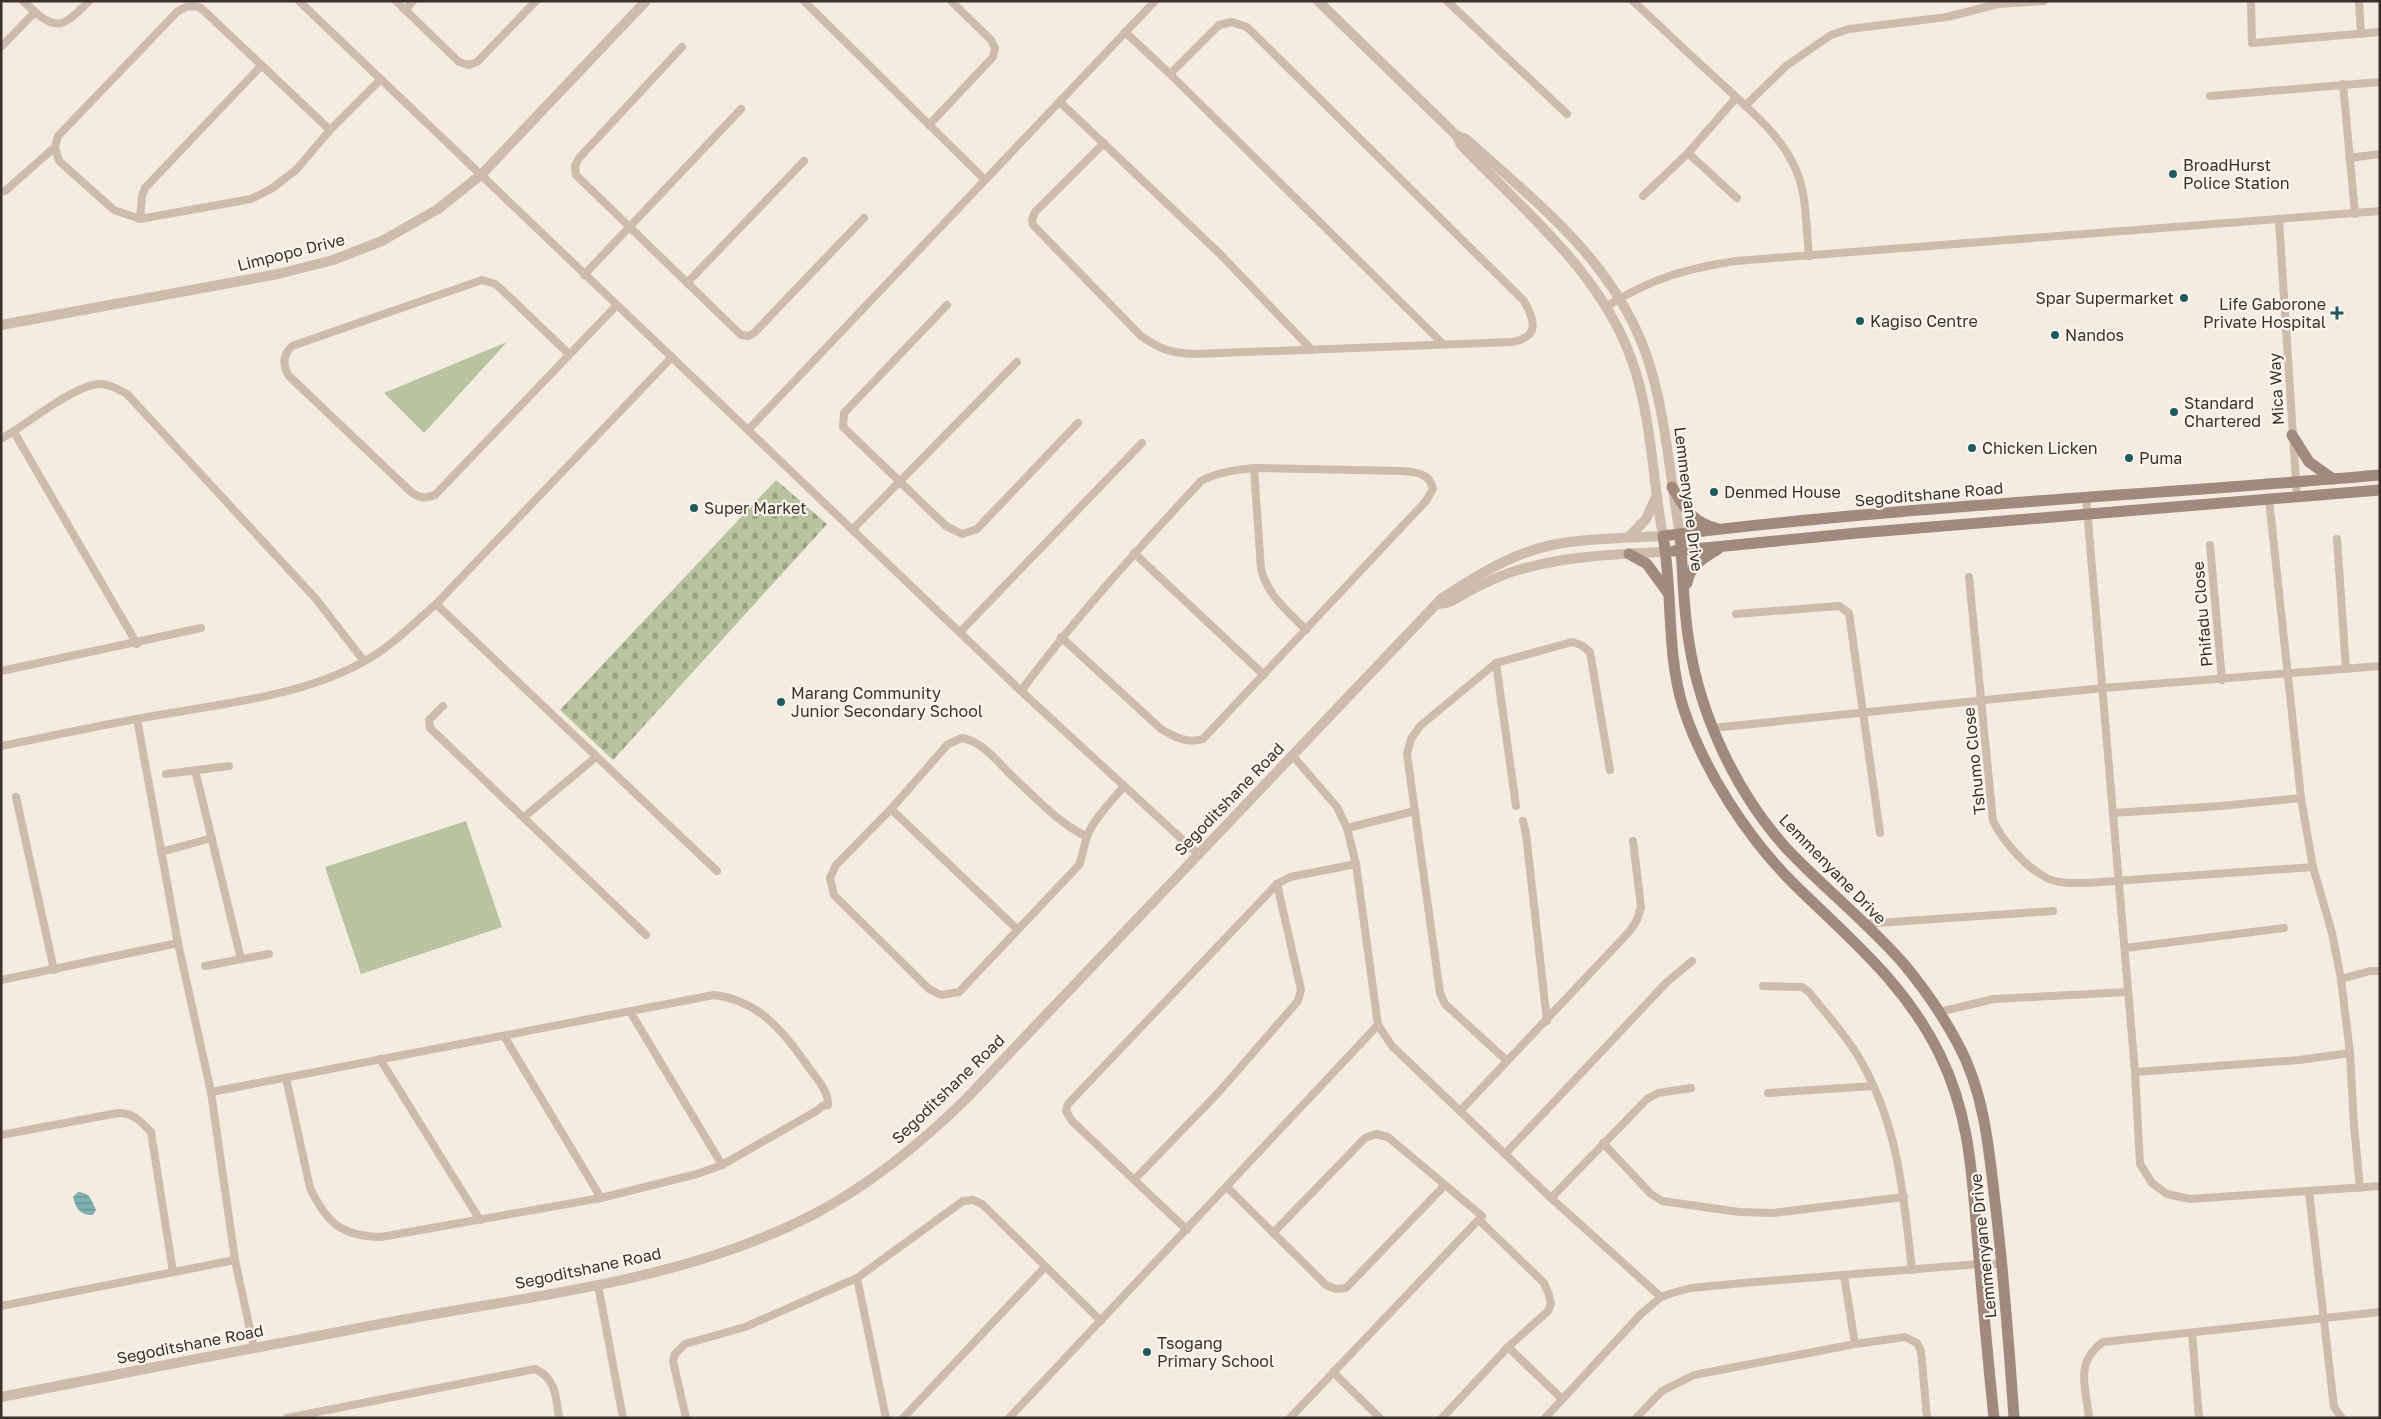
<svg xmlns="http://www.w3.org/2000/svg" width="2381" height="1419" font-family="'Golos Text',sans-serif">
<defs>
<pattern id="cemetery-stones" width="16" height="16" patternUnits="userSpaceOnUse" patternTransform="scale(1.25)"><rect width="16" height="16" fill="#b8c4a0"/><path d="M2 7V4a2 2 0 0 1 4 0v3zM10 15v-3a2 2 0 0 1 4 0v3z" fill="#97a083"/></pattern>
<pattern id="water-rules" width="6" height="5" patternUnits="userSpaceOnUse" patternTransform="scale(1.25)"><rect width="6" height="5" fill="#7fb0b2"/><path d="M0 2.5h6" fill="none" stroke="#699091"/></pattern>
</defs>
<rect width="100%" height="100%" fill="#f4ebe1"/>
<g fill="#b8c4a0">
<polygon points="507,342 424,433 384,393"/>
<polygon points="466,821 502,927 361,974 325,867"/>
</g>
<polygon fill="url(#cemetery-stones)" points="776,480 827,524 613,760 560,710"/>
<path fill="url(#water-rules)" d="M78,1192C91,1193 91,1200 96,1210L93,1215C80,1215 76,1209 73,1197Z"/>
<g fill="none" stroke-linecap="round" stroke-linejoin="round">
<g stroke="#cdbbac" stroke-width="8">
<path d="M23,1C54,30 59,32 89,1"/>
<polyline points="299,1 1021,691 1198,854"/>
<polyline points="396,1 459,62 469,65 477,62 536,1"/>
<polyline points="804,1 985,180"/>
<polyline points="1447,1 1567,114"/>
<path d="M1633,1C1663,29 1692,57 1722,84C1748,109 1782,135 1796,170C1807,195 1806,228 1809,256"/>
<polyline points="2251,1 2252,43 2380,32"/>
<polyline points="2359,1 2361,34"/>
<polyline points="405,10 413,1"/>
<polyline points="1125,32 1170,74 1443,344"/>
<polyline points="1,47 35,12"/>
<polyline points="682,47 579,158 575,166 576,175 741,335 748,336 754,333 864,218"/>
<polyline points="2343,84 2355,214"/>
<polyline points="2210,96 2380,82"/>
<polyline points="1061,103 1220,254 1312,350"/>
<polyline points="1745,106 1786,66 1831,35 1849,29 1947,17 1998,4 2044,1"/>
<polyline points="929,125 993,57 995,48 991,40 951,1"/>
<path d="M330,130L201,8C191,4 185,7 177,12L58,136L55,147L59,161L114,210L140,219L251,199L271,189L296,170L330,130L381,79"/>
<path d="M1104,143L1035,212L1032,220L1033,225L1141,336C1161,350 1171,353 1195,354L1511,342C1539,338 1536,322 1524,301L1247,27L1232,22L1219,25L1170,74"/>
<polyline points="1688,153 1737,198"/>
<polyline points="2349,158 2380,154"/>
<polyline points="5,191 55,147"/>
<polyline points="1643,196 1688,153 1736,98"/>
<polyline points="140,219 142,196 145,188 261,66"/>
<polyline points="2279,220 2297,497"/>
<polyline points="584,275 741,109"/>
<polyline points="687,283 804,161"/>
<polyline points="947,305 844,413 843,427 946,526 962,534 977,529 1078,423"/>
<path d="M1607,306C1653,278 1684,269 1736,261L2380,211"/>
<path d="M569,354L500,288L495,284L482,280L292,346C283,355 282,365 289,376L411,492C419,498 425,499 435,495L616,306"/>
<polyline points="748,430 1155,1"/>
<polyline points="14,432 137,644"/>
<path d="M1,439C25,426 77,382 102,384C111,385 120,390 127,394L316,599L364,661"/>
<path d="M1254,468L1261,569C1268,596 1287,610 1306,630"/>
<polyline points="2086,497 2135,1072 2140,1164 2152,1183 2160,1189 2167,1194 2190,1199 2380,1186"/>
<polyline points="853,529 1017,362"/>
<polyline points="2337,539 2346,669"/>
<polyline points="2210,545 2222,680"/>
<polyline points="1134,553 1264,675"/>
<path d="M1969,577L1993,821C2003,841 2026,868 2047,878C2059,884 2074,883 2087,883L2313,867"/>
<polyline points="436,604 717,871"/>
<polyline points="1736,614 1839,606 1849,613 1880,833"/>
<polyline points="960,632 1142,443"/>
<polyline points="1496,663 1516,806"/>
<polyline points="1,671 201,628"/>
<path d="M1021,691C1076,617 1138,549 1201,481C1218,472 1235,470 1254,468L1402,471C1416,472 1430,473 1433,489L1426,501L1203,739C1187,744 1175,737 1161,729L1061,637"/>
<polyline points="443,706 429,720 430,728 646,935"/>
<polyline points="137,719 178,943 211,1092 235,1260 254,1348"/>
<polyline points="1713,728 2103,688 2380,666"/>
<path d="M1,746C56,735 110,723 165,714C233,702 304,695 365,661C392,646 413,624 436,604L672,357"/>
<polyline points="1292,755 1337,807 1347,828 1356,864 1378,1025 1392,1046 1551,1198 1661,1297"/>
<polyline points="195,770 241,959"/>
<polyline points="166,774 229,766"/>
<polyline points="16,797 54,970"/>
<polyline points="2301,798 2313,867 2332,933 2341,979"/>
<polyline points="891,809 1017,929"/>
<polyline points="2113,813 2221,806 2301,798 2269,499"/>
<polyline points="524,817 596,757"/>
<polyline points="1523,821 1526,834 1547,1021"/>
<polyline points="1347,828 1415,811"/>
<path d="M1087,837C1057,822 1035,797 1011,775C997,761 983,742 962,738L948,744L891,809L836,865L830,878L834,895L929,989L941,995L959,992L1079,865C1083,855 1084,844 1088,834C1096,816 1112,801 1124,786"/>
<polyline points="161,852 212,838"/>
<polyline points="1863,924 2053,911"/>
<polyline points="2125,948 2284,928"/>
<polyline points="205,966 269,954"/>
<polyline points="1,980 178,943"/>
<path d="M1763,986L1802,987L1809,992C1825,1013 1845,1034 1858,1056C1899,1125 1903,1193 1912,1270"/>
<polyline points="1939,1012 1994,999 2128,992"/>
<polyline points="631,1013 722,1165"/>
<polyline points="504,1036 601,1198"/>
<polyline points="2350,1053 2341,979 2370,971 2380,971"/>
<polyline points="380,1059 480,1220"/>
<polyline points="1507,1061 1445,1004 1440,993 1407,754 1411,739 1420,726 1496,663 1572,642 1581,645 1590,652 1610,770"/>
<polyline points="2135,1072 2299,1060 2350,1053 2354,1126 2360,1188"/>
<path d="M211,1092L714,995C759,1000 785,1033 809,1068C817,1079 828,1090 828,1105L822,1106L818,1110L722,1165L697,1174L601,1198L381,1237C341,1236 327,1223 310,1188L286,1078"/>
<polyline points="1768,1093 1873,1086"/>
<polyline points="1460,1111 1629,932 1637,920 1641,907 1633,841"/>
<path d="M1,1135L118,1113C134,1113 140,1121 151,1132L173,1272"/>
<polyline points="1603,1143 1651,1194 1662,1201 1739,1212 1773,1213 1904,1197"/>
<polyline points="1505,1154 1666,983 1692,961"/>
<polyline points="1134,1180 1218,1093 1298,1001 1301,990 1277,884"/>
<polyline points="1227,1187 1326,1285 1336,1289 1346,1288 1444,1186"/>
<polyline points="2309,1192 2334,1407 2342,1418"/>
<polyline points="1551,1198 1647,1099 1658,1093 1691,1088"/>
<polyline points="1187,1230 1072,1121 1066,1111 1068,1104 1277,884 1290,877 1356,864"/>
<polyline points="1273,1233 1365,1138 1376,1134 1388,1137 1482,1216 1290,1418"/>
<polyline points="1844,1276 1855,1344"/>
<polyline points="857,1278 886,1418"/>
<polyline points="598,1285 623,1418"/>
<polyline points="1,1306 235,1260"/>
<polyline points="2192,1333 2199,1418"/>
<polyline points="1508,1347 1562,1399"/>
<polyline points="1333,1372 1380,1418"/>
<path d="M287,1418L535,1369C556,1378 556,1397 559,1418"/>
<polyline points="686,1418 673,1361 675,1354 685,1344 745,1327 857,1278 963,1201 973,1200 982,1204 1101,1321"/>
<polyline points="903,1418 1045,1267"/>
<polyline points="1009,1418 1378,1025"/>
<polyline points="1442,1418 1508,1347 1548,1311 1551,1304 1549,1295 1544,1283 1479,1220"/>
<polyline points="1545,1418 1641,1314 1661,1297 1672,1293 1691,1288 1743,1283 1979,1264 2003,1264"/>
<polyline points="1636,1418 1662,1391 1694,1375 1855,1344 1905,1337 1917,1343 1921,1351 1927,1418"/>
<path d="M2089,1418C2086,1386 2074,1363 2103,1342L2380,1312"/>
</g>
<g stroke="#cdbbac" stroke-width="10">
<path d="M1457,136L1466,139C1537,203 1611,259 1645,351C1666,410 1669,474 1680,534"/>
<polyline points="1,325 278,274 333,260 382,241 438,209 482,174 646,1"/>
<polyline points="1629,537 1646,519 1656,497"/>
<path d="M1438,604C1451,604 1461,595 1473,589C1487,582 1503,574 1518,570C1566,556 1616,554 1665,552"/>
<path d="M1,1397C134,1371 268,1345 401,1320C541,1294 690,1280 818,1212C872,1183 921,1143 965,1100L1442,598C1476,577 1511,553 1552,545C1587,538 1626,538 1663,536C1652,478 1652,417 1632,361C1601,272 1524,211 1461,145L1457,136L1318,1"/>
</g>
<g stroke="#a18a7d" stroke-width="11">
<polyline points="2292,435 2309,462 2333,479"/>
<path d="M1672,487C1684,506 1691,522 1716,528"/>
<path d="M1680,534C1683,570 1683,607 1689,642C1700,716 1737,794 1787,849C1824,888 1867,922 1903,963C1924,988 1943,1016 1958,1044C1984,1092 1989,1148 1995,1202C2004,1274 2009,1346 2014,1418"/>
<polyline points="1674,551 1858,533 2380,490"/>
<polyline points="1629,554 1647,564 1668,593"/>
<path d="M1687,583C1690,565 1704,558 1718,549"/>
<path d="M1994,1418C1988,1361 1983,1304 1978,1246C1972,1179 1971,1118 1940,1055C1905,983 1850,939 1795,885C1748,839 1703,769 1683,707C1666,652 1673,593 1663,536C1901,506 2141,496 2380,475"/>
</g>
</g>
<g fill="#1f5a5e" stroke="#fbf5ee" stroke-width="2">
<circle cx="2173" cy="174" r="5"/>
<circle cx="2184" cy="298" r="5"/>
<path d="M2334.5 305.5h5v5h5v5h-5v5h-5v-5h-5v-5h5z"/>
<circle cx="1860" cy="321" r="5"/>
<circle cx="2055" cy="335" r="5"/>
<circle cx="2174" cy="412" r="5"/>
<circle cx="1972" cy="448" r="5"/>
<circle cx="2129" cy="458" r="5"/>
<circle cx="1714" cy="492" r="5"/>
<circle cx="694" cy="508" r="5"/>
<circle cx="781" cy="702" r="5"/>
<circle cx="1147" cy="1352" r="5"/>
</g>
<g text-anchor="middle" stroke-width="4.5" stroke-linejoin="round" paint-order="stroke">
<g font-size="16" fill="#3b302b" stroke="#fbf5ee" text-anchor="start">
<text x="2183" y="171">BroadHurst<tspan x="2183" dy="18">Police Station</tspan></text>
<text x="2174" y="304" text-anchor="end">Spar Supermarket</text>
<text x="2326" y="310" text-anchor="end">Life Gaborone<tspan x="2326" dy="18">Private Hospital</tspan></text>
<text x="1870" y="327">Kagiso Centre</text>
<text x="2065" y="341">Nandos</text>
<text x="2184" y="409">Standard<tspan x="2184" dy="18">Chartered</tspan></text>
<text x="1982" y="454">Chicken Licken</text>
<text x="2139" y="464">Puma</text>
<text x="1724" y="498">Denmed House</text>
<text x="704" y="514">Super Market</text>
<text x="791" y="699">Marang Community<tspan x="791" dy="18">Junior Secondary School</tspan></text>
<text x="1157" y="1349">Tsogang<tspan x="1157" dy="18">Primary School</tspan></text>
</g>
<g font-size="16" fill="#3b302b" stroke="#fbf5ee">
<text transform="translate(291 252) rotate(-14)" y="6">Limpopo Drive</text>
<text transform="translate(2276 389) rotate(-93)" y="6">Mica Way</text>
<text transform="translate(1929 494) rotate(-5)" y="6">Segoditshane Road</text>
<text transform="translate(1689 499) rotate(83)" y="6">Lemmenyane Drive</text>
<text transform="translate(2202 614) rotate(-95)" y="6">Phifadu Close</text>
<text transform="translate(1974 761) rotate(-96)" y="6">Tshumo Close</text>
<text transform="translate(1229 799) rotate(-46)" y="6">Segoditshane Road</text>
<text transform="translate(1833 869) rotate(46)" y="6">Lemmenyane Drive</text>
<text transform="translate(948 1089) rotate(-44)" y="6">Segoditshane Road</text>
<text transform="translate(1983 1246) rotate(-96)" y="6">Lemmenyane Drive</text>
<text transform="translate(588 1268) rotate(-12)" y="6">Segoditshane Road</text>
<text transform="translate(190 1344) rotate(-11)" y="6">Segoditshane Road</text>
</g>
</g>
<rect width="2381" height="1419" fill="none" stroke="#3b302b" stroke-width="5"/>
</svg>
